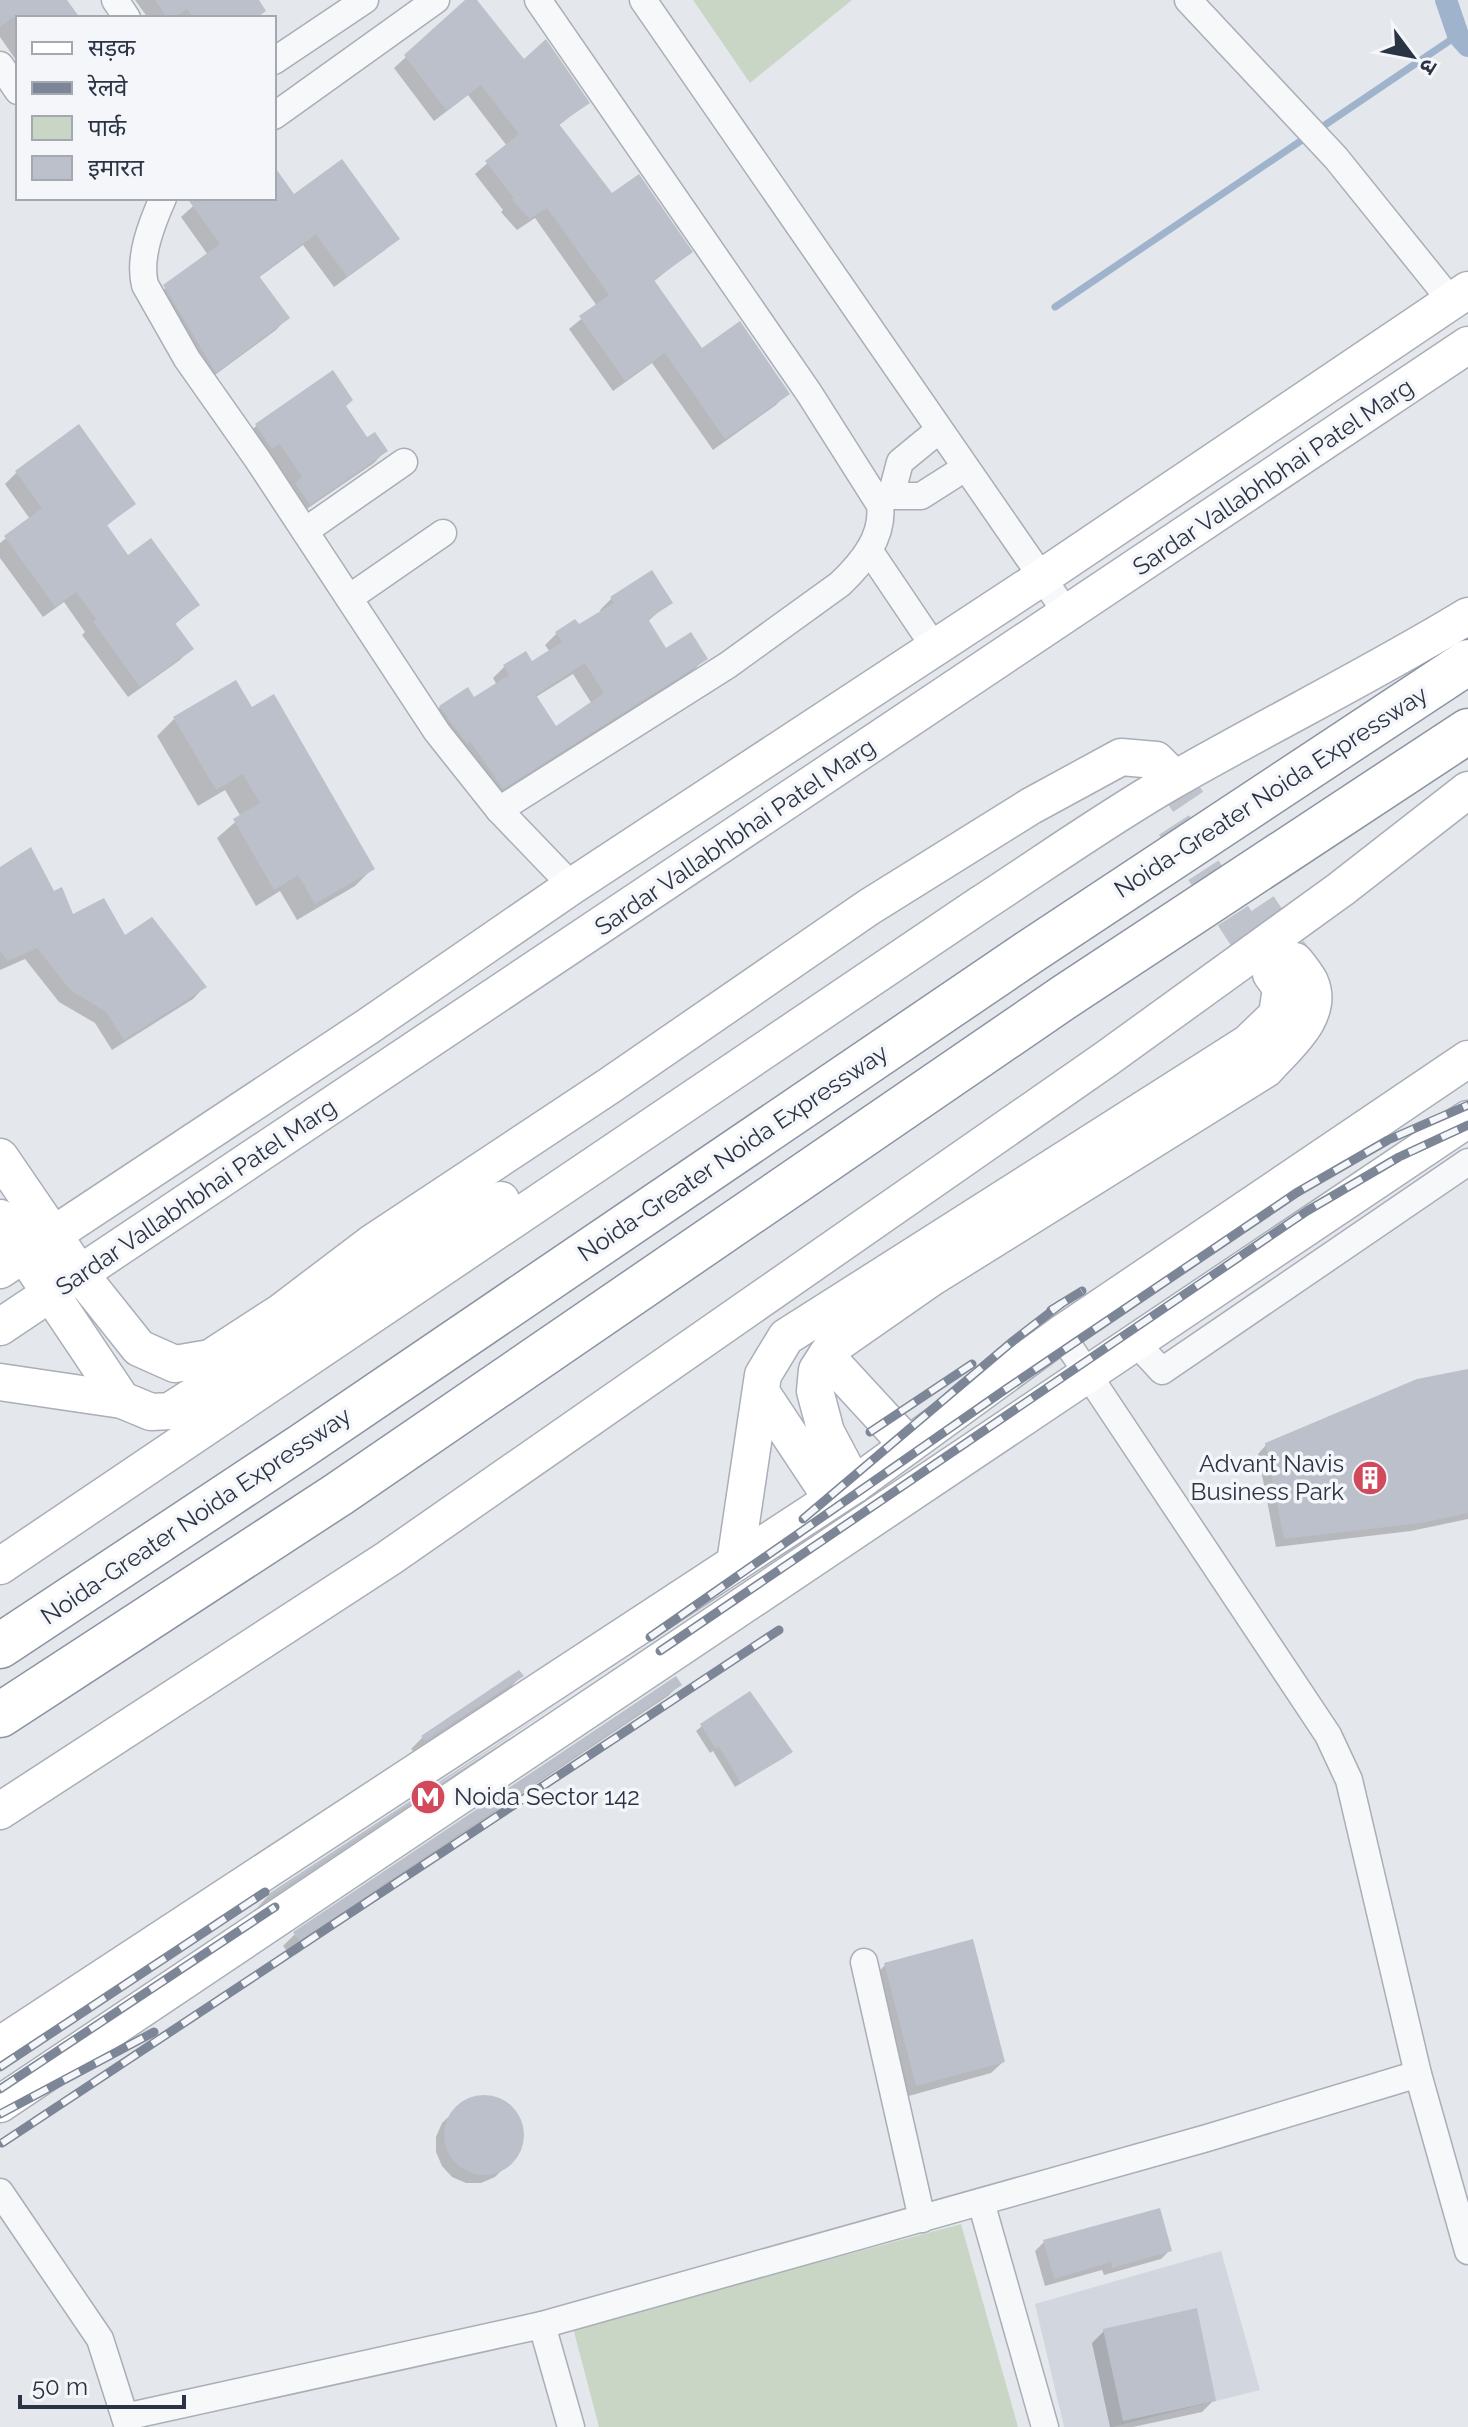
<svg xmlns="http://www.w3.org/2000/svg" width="1468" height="2427" font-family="Raleway,'Noto Sans Devanagari',sans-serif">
<rect width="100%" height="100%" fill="#e4e7ec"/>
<polygon fill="#d2d6de" points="1221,2251 1260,2390 1112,2427 1064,2427 1035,2304"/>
<g fill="#c9d6c5">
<polygon points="693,0 852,0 750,83"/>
<polygon points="961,2224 1018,2427 599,2427 573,2328"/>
</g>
<g fill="#0003" fill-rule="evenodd">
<polygon points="0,0 65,0 78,18 18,18 18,63 0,37"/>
<polygon points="135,0 256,0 264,11 257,18 148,18"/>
<polygon points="468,0 475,0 523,62 587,103 558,126 612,195 690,252 653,282 702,351 787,393 776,405 713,450 652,363 613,391 569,329 597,306 535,218 517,230 501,212 503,210 475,174 507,146 468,95 434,121 394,68"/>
<polygon points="274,169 294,196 397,238 385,250 334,287 303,245 258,278 287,318 276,330 204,383 153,298 208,255 181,217 202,198 274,198"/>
<polygon points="344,407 367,440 385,451 374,463 298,515 245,437 256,426"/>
<polygon points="16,473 133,504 105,527 127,557 198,605 174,625 191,648 180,660 128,697 82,635 85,632 64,602 43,617 0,558 0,543 30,519 5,484"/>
<path d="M611,599L670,602L647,622L665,651L705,658L694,670L490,799L429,719L440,707L474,700L497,685L493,678L504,667L532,664L550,652L545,645L557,633L578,627L601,613L600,610ZM573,674L592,704L556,729L536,697Z"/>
<polygon points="174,719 372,869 355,886 297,920 280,891 256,906 217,838 241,817 225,790 198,806 157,736"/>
<polygon points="0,868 53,893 72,917 125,938 204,987 193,999 112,1050 95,1023 59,1002 25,959 0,970"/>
<polygon points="1468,1372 1468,1519 1411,1531 1276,1547 1258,1454 1266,1445"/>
<polygon points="521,1676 510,1688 413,1751 411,1749 423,1737"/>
<polygon points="679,1685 668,1696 287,1951 283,1946 295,1934"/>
<polygon points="702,1726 785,1757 735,1787 713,1751 710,1753 696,1731"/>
<polygon points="527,1727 257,1908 268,1896"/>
<polygon points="885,1965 1003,2062 991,2073 905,2097 874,1977"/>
<polygon points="477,2097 492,2097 505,2103 516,2114 522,2128 521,2143 515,2157 495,2177 481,2183 466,2183 452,2177 442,2166 436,2152 436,2137 442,2123 463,2103"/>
<polygon points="1044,2242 1170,2250 1161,2259 1104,2275 1102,2270 1045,2286 1035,2251"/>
<polygon points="1104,2331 1214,2400 1202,2412 1133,2427 1110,2427 1092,2343"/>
</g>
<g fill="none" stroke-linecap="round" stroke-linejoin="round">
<g stroke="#9fb4cc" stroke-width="7">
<polyline points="1319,129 1458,35"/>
<polyline points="1055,307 1308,136"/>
</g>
<polyline stroke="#9fb4cc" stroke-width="22" points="1446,0 1458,35 1468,46"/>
</g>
<g fill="#bbc0ca" fill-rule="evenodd">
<polygon points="0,0 67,0 80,18 12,18 0,27"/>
<polygon points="155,0 259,0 266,11 256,18 194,18 187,9 173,18 167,18"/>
<polygon points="465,0 477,0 524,59 546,39 590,103 559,124 612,193 639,174 693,252 654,280 702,348 740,321 790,394 725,439 665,353 625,381 579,316 609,295 547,208 530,219 511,199 514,198 485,161 519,134 481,85 447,111 404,55"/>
<polygon points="342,159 400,239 347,277 316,234 259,276 290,318 216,373 163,285 220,244 187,198 274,198 274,166 294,194"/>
<polygon points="333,370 353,400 346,406 367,437 375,432 388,451 310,505 295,483 302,477 280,444 272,449 255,424"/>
<polygon points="79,424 136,504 107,525 128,555 151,538 200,605 175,623 194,649 140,687 93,622 96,619 76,592 55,607 4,536 42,508 15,471"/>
<path d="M652,570L673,603L648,619L666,648L691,632L708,659L503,789L471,742L467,744L439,706L468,687L474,697L509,675L503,665L526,651L532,661L562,642L555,632L575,619L579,624L614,603L610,597ZM585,663L604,693L556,726L536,695Z"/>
<polygon points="236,680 252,707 274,694 375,869 315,904 298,875 274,890 233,819 260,803 243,774 216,790 173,717"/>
<polygon points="31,847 54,891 62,887 73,914 104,898 125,935 152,917 207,987 124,1040 106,1012 70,990 37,948 8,961 0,951 0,867"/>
<polygon points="1468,1369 1468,1513 1421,1523 1284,1539 1265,1443 1417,1379"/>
<polygon points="519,1670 524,1676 425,1741 421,1736"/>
<polygon points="676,1676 682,1685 299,1941 293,1932"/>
<polygon points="750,1691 793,1752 741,1783 719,1747 716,1749 700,1724"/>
<polygon points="564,1700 269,1898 267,1895"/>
<polygon points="973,1939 1005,2062 916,2086 884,1963"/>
<circle cx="484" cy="2135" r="40"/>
<polygon points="1160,2208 1172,2251 1112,2268 1111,2262 1054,2279 1043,2240"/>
<polygon points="1197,2308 1216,2401 1123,2421 1103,2329"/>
</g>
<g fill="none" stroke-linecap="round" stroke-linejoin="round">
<g stroke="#bfc3cb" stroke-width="36" stroke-dasharray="36 18" stroke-linecap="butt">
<polyline points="1168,772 1295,960"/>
<polyline points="1174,825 1271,974"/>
</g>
<defs>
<g id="street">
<polyline points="115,0 127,18"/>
<polyline points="643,0 1068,615"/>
<polyline points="1188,0 1336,158 1452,302"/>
<polyline points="274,61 365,0"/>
<polyline points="0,65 18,91"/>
<polyline points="274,116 436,0"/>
<path d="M163,198C152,223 138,257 145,285L187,359L258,460L437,732L499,810L572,886"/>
<polyline points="939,430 900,462 891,496 921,496 965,468"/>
<polyline points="305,531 404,462"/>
<polyline points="869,550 935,648"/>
<polyline points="349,598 443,533"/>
<path d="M499,810L728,665L840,584C862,563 884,537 880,505L809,393L538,0"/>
<polyline points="1061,1334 1328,1735 1349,1780 1418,2074 1468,2251"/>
<polyline points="1136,1343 1162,1371 1468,1162"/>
<polyline points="864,1962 922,2219"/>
<polyline points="0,2192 100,2339 128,2427"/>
<polyline points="981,2202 1045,2427"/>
<polyline points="542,2325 571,2427"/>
<polyline points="125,2417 542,2325 1207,2138 1418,2074"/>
</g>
<g id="secondary">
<polyline points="0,1157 80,1274 139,1348 175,1364 210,1358 281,1312 372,1243 609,1086 869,907 1031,806 1121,757 1156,760 1168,772"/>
<polyline points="0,1218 122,1400 151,1412 170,1411 501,1200"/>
<polyline points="0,1270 367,1027 572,886 1041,578 1468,290"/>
<polyline points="0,1327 1468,345"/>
<polyline points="826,1356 908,1445"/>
<polyline points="0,1382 122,1400"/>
<polyline points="761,1392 832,1499"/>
<path d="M854,1485L826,1432L815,1391L817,1370L832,1347L931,1278L1266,1069C1286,1046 1325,1016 1310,982C1306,975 1300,967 1295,961"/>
<polyline points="735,1563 763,1375 786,1337 1248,1043 1277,1015 1281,988 1271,974"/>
<path d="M0,1566L981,904C1044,863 1106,819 1170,782C1269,725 1371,675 1468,616"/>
<polyline points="0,1811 389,1558 1106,1059 1341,889 1468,790"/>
<polyline points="0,2045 854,1485 1061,1334 1468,1059"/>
<polyline points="0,2104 1468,1119"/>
</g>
<g id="highway">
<polyline points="0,1646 302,1446 1028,953 1468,662"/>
<polyline points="0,1715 339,1494 1066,996 1468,731"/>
</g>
</defs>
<use href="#street" stroke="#a9aeb7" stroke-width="29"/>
<use href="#secondary" stroke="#a9aeb7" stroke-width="39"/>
<use href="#highway" stroke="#8b94a3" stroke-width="47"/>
<use href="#street" stroke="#f7f8fa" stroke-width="26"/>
<use href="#secondary" stroke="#fff" stroke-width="36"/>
<use href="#highway" stroke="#fff" stroke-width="44"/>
<defs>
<g id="rail">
<polyline points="1051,1310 1082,1291"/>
<polyline points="870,1432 972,1364"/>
<polyline points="803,1519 1013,1341 1061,1304"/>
<polyline points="650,1637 1006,1389 1296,1193 1388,1140 1468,1105"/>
<polyline points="660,1651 1307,1211 1399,1157 1468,1125"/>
<polyline points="0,2067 265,1892"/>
<polyline points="0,2089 275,1907"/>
<polyline points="0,2114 154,2032"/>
<polyline points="2,2143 779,1630"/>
</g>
</defs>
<use href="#rail" stroke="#7d8696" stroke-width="9"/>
<use href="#rail" stroke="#f4f6f9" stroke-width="6" stroke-dasharray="18" stroke-linecap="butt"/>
</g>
<defs>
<symbol id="building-disc" viewBox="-11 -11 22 22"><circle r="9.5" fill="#d1495b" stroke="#f4f6f9"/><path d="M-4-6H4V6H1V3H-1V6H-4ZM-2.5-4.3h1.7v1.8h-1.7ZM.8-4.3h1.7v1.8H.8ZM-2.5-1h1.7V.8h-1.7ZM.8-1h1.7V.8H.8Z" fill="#fff"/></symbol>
<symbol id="metro-disc" viewBox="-11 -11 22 22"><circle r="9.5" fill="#d1495b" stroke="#f4f6f9"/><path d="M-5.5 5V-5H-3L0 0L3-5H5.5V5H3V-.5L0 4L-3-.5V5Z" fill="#fff"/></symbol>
</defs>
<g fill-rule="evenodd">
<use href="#building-disc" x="1350" y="1458" width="40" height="40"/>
<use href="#metro-disc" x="408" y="1777" width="40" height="40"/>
</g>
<g text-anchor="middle" stroke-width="7" stroke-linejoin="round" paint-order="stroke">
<g font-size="24" fill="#2b3445" stroke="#f4f6f9">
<text transform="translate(1273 477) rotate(-34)" y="8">Sardar Vallabhbhai Patel Marg</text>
<text transform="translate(1271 792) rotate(-33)" y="8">Noida-Greater Noida Expressway</text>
<text transform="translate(735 837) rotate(-34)" y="8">Sardar Vallabhbhai Patel Marg</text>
<text transform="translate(733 1153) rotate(-34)" y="8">Noida-Greater Noida Expressway</text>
<text transform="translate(196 1197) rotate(-34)" y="8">Sardar Vallabhbhai Patel Marg</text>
<text transform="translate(196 1516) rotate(-34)" y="8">Noida-Greater Noida Expressway</text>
</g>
<g font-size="24" fill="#2b3445" stroke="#f4f6f9" text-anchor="end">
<text x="1344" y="1472">Advant Navis<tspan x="1344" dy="28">Business Park</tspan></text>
<text x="454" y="1805" text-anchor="start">Noida Sector 142</text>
</g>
</g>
<rect x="16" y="16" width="260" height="184" fill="#f4f6f9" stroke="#a4a8b1" stroke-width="2"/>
<rect x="32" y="42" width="40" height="12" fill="#ffffff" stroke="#a4a8b1" stroke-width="2"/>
<text x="88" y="56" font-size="24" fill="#2b3445">सड़क</text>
<rect x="32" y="82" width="40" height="12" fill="#7d8696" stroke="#a4a8b1" stroke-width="2"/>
<text x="88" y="96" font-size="24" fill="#2b3445">रेलवे</text>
<rect x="32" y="116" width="40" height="24" fill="#c9d6c5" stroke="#a4a8b1" stroke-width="2"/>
<text x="88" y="136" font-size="24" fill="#2b3445">पार्क</text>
<rect x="32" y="156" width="40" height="24" fill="#bbc0ca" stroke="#a4a8b1" stroke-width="2"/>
<text x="88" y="176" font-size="24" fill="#2b3445">इमारत</text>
<g transform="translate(1412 56) rotate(122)" stroke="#f4f6f9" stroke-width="6" paint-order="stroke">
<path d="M0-6L14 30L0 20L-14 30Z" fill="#2b3445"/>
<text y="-12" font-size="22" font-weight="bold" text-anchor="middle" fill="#2b3445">उ</text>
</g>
<path d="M20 2395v12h164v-12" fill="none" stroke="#2b3445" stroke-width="4"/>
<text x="32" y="2395" font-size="24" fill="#2b3445" stroke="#f4f6f9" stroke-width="6" paint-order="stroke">50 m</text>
</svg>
